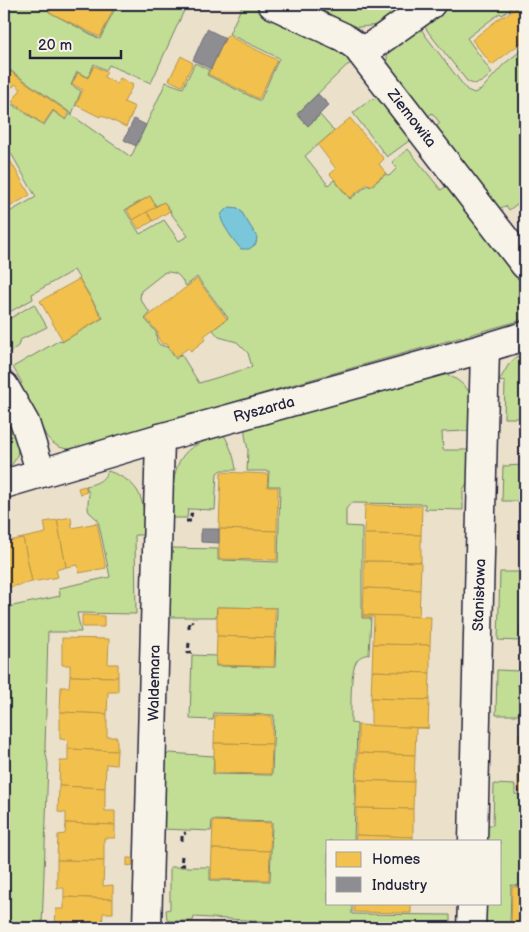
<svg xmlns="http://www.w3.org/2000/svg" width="529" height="932" font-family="'Balsamiq Sans',sans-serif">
<rect width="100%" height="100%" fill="#ebe0ca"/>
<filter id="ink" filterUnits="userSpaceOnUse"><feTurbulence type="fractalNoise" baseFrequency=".02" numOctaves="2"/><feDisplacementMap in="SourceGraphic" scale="10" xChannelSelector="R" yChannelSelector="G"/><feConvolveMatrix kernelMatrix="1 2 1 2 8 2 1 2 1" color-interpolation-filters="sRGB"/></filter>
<g filter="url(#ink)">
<g fill="#c2dd94" stroke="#728068" fill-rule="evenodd">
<polygon points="7,4 52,4 49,12 100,39 117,4 187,4 151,83 109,65 106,70 94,64 88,77 77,72 71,85 81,91 72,114 4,66 4,10"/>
<path d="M243,4H250L334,44L357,60L346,66L297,114L308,126L320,115L334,131L305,156L328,185L334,180L350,199L368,185L370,187L386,174L389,176L397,168L392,162L408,149L441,190L449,184L525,282V317L522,320L295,384L75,449C63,450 54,446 47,437L18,386L22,383L13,367L60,340L62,342L103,318L74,270L32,294L33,299L4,315V215L36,197L4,141V101L10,103L44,125L53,111L66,120L70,114L131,157L166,82L183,88L195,63L209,70L207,75L260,101L279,58L229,34ZM150,196L156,206L164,202L171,211L170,212L188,236L179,241L164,220L140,234L125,210ZM165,272C179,272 179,276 186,286L197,277L228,318L213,330L219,337L237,342L248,353L252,367L199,383L181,354L176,359L167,347L160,345L157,341L156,332L145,319L150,313L140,299L141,291Z"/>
<polygon points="301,4 411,4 379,25 360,27 351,27"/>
<path d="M450,4H517L502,15L500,13L467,38L492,73C485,80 477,88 467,81L429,33L423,24Z"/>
<polygon points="420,27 425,35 467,90 474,93 481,90 504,64 523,49 525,52 525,198 509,210 506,206 494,210 432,130 440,123 432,113 424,120 387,64 387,56 390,49"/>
<polygon points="379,95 413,138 387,157 353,113 371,99 372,100"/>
<polygon points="34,304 47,327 20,340 18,346 6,355 4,352 4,322"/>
<polygon points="525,350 525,418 504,418 505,382 499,381 509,364"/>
<path d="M435,374C440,374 445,374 450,376C459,380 471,390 472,399C474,408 472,418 472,427L468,431L442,432L443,450H471L470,478L463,490V510L425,509V504L351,503L346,509V526L362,527V618H371L369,654C364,655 358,657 356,662C350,672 351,710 351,723L357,724V726L354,841H328V903H352V914L450,915V928L339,926V928H279V922L194,917L193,921H170L167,920L166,910L170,909V867H210V880L270,881L272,822L212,820L211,831L163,829L166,756L169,753L214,756L213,774L272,775L274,715L214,713L213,720L190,719L192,655L216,656V666L275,667L277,608L217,607L216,617H170L172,548L218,549V560L278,562L280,486H268L269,471H247L248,450L245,435V429Z"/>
<path d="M4,413C15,432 29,455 4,471Z"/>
<path d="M224,435C230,445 235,459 236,470H221L217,473L215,510L188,509L187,518H172C173,492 169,457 198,444C206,440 216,438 224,435Z"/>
<polygon points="524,465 523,478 525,478 525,501 502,501 503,466"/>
<path d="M108,471C143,483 145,501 144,535H135L136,614L77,613L81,632H48L45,749L48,764L42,928H4V601L6,600L8,607L60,596L59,588L110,577L98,520L89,512L88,508V503L89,494L86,486C97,483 102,482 108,471Z"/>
<polygon points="500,572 521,572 521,586 525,586 525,625 520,625 519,641 498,640"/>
<polygon points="497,670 519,671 518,686 525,687 525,715 496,715"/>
<polygon points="494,784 515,785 515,794 525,795 525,886 511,885 510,928 479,928 480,903 500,903 500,841 481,841 482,825 493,825"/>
</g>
<path fill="#7ac6da" stroke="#57849a" d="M230,207L238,208L241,211L257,237L256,244L249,249H241C236,244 219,221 221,215C223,211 227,209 230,207Z"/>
<g fill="#f2c14e" stroke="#b49148">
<polygon points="53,4 116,4 100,37 49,12"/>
<polygon points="521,4 525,4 525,46 522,42 492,65 472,40 502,16 503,17"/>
<polygon points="227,35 277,60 259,99 208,74"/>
<polygon points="181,56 193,63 182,86 169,80"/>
<polygon points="94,66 107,72 104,77 117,84 120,78 133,85 124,102 135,107 126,127 101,115 100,117 76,105 83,90 72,84 78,73 88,78"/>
<polygon points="4,67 69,113 65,119 53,110 43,124 12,102 21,89 15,84 13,87 4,81"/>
<polygon points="350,118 384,159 379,164 386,173 370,186 368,183 350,198 330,174 336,169 318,145"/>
<polygon points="4,150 30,195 4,210"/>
<polygon points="150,196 156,207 133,220 127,210"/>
<polygon points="164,202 170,211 153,221 147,212"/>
<polygon points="147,212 153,221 139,229 133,220"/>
<polygon points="79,279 102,318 63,341 40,301"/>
<polygon points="197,279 227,319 204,336 206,339 191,351 188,348 176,357 167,344 162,344 158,338 158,333 146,318"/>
<polygon points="221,472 268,474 267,487 278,487 277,531 219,529"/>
<polygon points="85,486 87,492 80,494 78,488"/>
<polygon points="365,505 422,506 421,535 364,534"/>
<polygon points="71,517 72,528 97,523 106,568 79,573 78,565 66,567 57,520"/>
<polygon points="57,520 66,567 56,570 58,577 32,582 23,538 46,533 44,522"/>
<polygon points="219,529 277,531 277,560 219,559"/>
<polygon points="364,534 421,535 421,562 364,561"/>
<polygon points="23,538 32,582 6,588 4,580 4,542"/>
<polygon points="524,550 525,550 525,580 523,580"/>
<polygon points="364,561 421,562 420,590 364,588"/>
<polygon points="364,588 420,590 419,617 363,615"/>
<polygon points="217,607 275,608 275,638 217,636"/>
<polygon points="82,615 104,616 104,627 82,627"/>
<polygon points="363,615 431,617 430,645 373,644 374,617 363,617"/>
<polygon points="522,627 525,627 525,656 521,656"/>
<polygon points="217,636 275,638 274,667 216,665"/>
<polygon points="62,638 109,639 108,664 118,664 118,677 70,676 70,665 62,665"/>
<polygon points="373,644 430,645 430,673 372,671"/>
<polygon points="521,656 525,656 525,685 520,685"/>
<polygon points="372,671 430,673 429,700 371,698"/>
<polygon points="70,676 118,677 118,692 108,692 107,714 60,712 61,687 69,687"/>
<polygon points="371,698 429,700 428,728 371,726"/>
<polygon points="60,712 107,714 107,737 117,737 117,751 68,749 68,740 60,739"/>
<polygon points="215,715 272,716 272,744 214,743"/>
<polygon points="358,725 428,728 429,728 416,728 415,755 358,753"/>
<polygon points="519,733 525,733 525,762 518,762"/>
<polygon points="214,743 272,744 271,774 214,773"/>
<polygon points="68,749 117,751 116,765 106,764 105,788 59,786 60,761 68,761"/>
<polygon points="358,753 415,755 414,782 357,780"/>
<rect x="518" y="762" width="7" height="30"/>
<polygon points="357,780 414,782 413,809 356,808"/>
<polygon points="59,786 105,788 105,811 115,811 115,825 66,823 66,813 58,812"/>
<polygon points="356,808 413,809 413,837 356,835"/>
<polygon points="213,821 271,823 270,851 212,849"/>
<polygon points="66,823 115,825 115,838 104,838 104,861 57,860 58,835 65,834"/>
<polygon points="356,835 413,837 413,841 355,841"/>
<polygon points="212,849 270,851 269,880 211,879"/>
<polygon points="127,858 132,858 133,865 127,866"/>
<polygon points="57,860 104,861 103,886 113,885 113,899 64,897 64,888 57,888"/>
<polygon points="512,887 525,887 525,928 511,928"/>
<polygon points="64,897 113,899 113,913 103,913 102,928 55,928 56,909 64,909"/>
<polygon points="354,903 411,903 411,913 354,912"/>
<polygon points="209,924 237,925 237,928 209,928"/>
</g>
<g fill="#8d8d92" stroke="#6d6d78">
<polygon points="207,29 225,38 211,69 193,60"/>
<polygon points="318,94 329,105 308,126 297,114"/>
<polygon points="134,119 146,125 136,146 124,140"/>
<polygon points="201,529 219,529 219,543 201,542"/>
</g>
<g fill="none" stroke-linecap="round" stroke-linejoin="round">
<defs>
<g id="street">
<polyline points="272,4 343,37 356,46 525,265"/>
<polyline points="362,53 431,4"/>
<polyline points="4,386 25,423 41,473"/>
<polyline points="4,484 160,438 485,348 525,336"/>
<polyline points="473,841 485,348"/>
<polyline points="147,928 160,438"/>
<polyline points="471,928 472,903"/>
</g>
</defs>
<use href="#street" stroke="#22223b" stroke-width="31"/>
<g stroke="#22223b" stroke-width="3" stroke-dasharray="5 4" stroke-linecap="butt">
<polyline points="186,521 191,521 191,514 195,515"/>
<polyline points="189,628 189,621 193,622"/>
<polyline points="189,643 188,653 192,652"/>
<polyline points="182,841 182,834 186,833"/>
<polyline points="182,856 181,865 185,865"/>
</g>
<use href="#street" stroke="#f7f3e8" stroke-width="28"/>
</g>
</g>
<g text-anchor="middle" stroke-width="5" stroke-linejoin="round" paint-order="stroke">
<g font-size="15" fill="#22223b" stroke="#f7f3e8">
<text transform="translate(412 118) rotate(52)" y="5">Ziemowita</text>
<text transform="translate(264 409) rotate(-15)" y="5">Ryszarda</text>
<text transform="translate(479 595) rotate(-88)" y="5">Stanisława</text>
<text transform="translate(154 683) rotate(-89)" y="5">Waldemara</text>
</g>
</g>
<rect width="529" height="932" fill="none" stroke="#f7f3e8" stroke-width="20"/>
<rect x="10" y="10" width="509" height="912" fill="none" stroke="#22223b" stroke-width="2" filter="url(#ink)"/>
<rect x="326" y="840" width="175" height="65" fill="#f7f3e8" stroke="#a29fa3"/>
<rect x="336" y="852" width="25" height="15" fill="#f2c14e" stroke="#a29fa3"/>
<text x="372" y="864" font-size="15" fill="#22223b">Homes</text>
<rect x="336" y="877" width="25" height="15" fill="#8d8d92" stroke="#a29fa3"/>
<text x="372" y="890" font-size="15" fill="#22223b">Industry</text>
<path d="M30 50v8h91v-8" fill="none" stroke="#22223b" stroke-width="2.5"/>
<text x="38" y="50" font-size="15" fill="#22223b" stroke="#f7f3e8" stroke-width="4" paint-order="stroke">20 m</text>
</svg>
